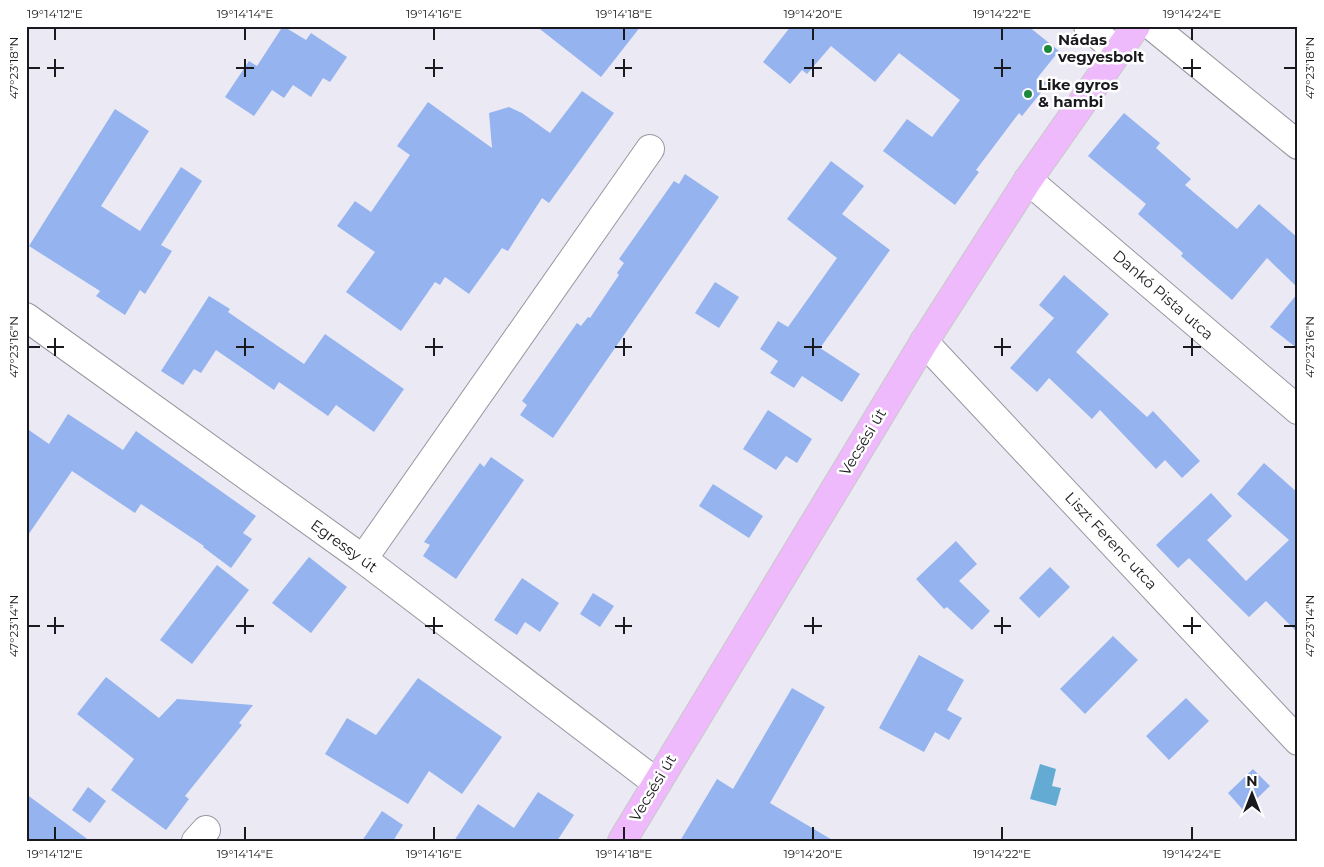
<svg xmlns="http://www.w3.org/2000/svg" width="1324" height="867" font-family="Montserrat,sans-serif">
<rect width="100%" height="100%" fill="#ebeaf4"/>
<polygon fill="#63abd3" points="1040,764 1056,769 1052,786 1061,788 1056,806 1030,799"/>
<g fill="#94b3ef">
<polygon points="283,26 306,40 311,33 347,57 330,82 323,78 311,97 293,85 284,98 272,90 254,116 225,97 249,61 257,66"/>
<polygon points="536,26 641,26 601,77"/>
<polygon points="791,26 1028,26 1059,51 1038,77 1048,84 1022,116 1019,113 976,170 979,172 955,205 883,151 907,119 932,137 960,100 899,53 875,82 831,46 807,74 802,70 790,84 763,62"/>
<polygon points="582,91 614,113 549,203 542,198 508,251 502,248 469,294 445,277 440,285 435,282 401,331 346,292 375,252 337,226 355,201 371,212 410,155 397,146 428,102 492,148 489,113 509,107 522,113 550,133"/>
<polygon points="115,109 149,131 101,206 140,231 181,167 202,181 161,245 172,251 145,294 140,290 125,315 96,296 100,291 29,246"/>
<polygon points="1124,113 1160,143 1156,148 1191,179 1185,185 1237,229 1259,204 1298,238 1298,288 1267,258 1232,300 1181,256 1183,253 1138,214 1146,204 1088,156"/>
<polygon points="831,161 864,186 842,214 890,250 820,348 860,374 842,402 802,376 794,388 770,373 778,361 760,349 778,321 788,327 837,258 787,219"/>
<polygon points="685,174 719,197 553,438 520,415 527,405 522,401 577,323 581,326 588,317 590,318 619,275 617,273 624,263 619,259 674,181 679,184"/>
<polygon points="1064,275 1109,314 1076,352 1147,417 1153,411 1200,461 1182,478 1165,460 1156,469 1100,410 1092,419 1049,378 1037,392 1010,368 1054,318 1039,305"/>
<polygon points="715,282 739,297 719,328 695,313"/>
<polygon points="1298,293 1298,349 1270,327"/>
<polygon points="209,296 230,309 228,312 304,364 325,334 404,389 374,432 336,405 328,416 279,382 274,390 216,350 201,373 194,369 183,385 161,371"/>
<polygon points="768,410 812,439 797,463 786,456 776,470 743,449"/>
<polygon points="68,414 123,450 136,431 256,516 243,533 252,539 231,568 203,547 204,546 141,504 135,513 72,471 26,538 26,428 49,444"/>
<polygon points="491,457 524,480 456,579 423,556 430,545 424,542 480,463 484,467"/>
<polygon points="1264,463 1298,493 1298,633 1266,601 1249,617 1189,558 1178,568 1156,545 1211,493 1232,516 1207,540 1246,581 1289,540 1237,494"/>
<polygon points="713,484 763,516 749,538 699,506"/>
<polygon points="956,541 977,564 959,581 990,611 972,630 947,607 944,609 916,579"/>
<polygon points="309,557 347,587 311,633 272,603"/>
<polygon points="217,565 249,590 192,664 160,640"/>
<polygon points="1050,567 1070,587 1039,618 1019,598"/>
<polygon points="522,578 559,603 540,632 525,622 517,635 494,620"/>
<polygon points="593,593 614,606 600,627 580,614"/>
<polygon points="1113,636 1138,660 1085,714 1060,689"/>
<polygon points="919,655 964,680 947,710 962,718 949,740 935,732 924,752 879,728"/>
<polygon points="106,677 159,718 177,699 253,705 239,723 242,725 185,796 189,799 166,830 111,790 134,759 77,714"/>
<polygon points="418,678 502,737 462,794 429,771 408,804 325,754 347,718 376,735"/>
<polygon points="792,688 825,707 770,803 834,841 680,841 717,779 733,789"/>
<polygon points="1186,698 1209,721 1169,760 1146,736"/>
<polygon points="1253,769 1270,786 1244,811 1228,793"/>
<polygon points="88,787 106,801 90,823 72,810"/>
<polygon points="538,792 574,815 557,841 454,841 478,804 514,828"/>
<polygon points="26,794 90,841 26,841"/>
<polygon points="382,811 403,825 393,841 362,841"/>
</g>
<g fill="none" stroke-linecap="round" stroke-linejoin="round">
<defs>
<g id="minor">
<polyline points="1088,26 1118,52"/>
<polyline points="1152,26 1298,145"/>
<polyline points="1028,180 1298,410"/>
<polyline points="26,317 363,559 657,783"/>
<polyline points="924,342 1298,741"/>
<polyline points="363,559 650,149"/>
<polyline points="196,841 206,830"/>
</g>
<polyline id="major" points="622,841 924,342 1028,180 1136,26"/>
</defs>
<use href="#minor" stroke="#9897a0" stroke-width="30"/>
<use href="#major" stroke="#c8c8c9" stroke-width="30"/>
<use href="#minor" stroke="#fff" stroke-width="28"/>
<use href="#major" stroke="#efbafb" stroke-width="28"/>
</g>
<path fill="none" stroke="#1a191d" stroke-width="2" d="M55,28V40M245,28V40M434,28V40M624,28V40M813,28V40M1002,28V40M1192,28V40M55,59V77M245,59V77M434,59V77M624,59V77M813,59V77M1002,59V77M1192,59V77M28,68H40M47,68H64M236,68H254M425,68H443M615,68H632M804,68H822M994,68H1011M1183,68H1201M1284,68H1296M55,338V356M245,338V356M434,338V356M624,338V356M813,338V356M1002,338V356M1192,338V356M28,347H40M47,347H64M236,347H254M425,347H443M615,347H632M804,347H822M994,347H1011M1183,347H1201M1284,347H1296M55,617V634M245,617V634M434,617V634M624,617V634M813,617V634M1002,617V634M1192,617V634M28,626H40M47,626H64M236,626H254M425,626H443M615,626H632M804,626H822M994,626H1011M1183,626H1201M1284,626H1296M55,827V840M245,827V840M434,827V840M624,827V840M813,827V840M1002,827V840M1192,827V840"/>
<g fill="#1d873d" stroke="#fff" stroke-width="2">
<circle cx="1048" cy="49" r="5"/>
<circle cx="1028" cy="94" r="5"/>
</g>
<g text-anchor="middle" stroke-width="5" stroke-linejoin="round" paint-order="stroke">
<g font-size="15" font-weight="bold" fill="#1a191d" stroke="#fff" text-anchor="start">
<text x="1058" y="45">Nádas<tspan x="1058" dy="17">vegyesbolt</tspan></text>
<text x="1038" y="90">Like gyros<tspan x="1038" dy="17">&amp; hambi</tspan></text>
</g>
<g font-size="15" fill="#1a191d" stroke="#fff">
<text transform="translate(1163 295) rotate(41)" y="5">Dankó Pista utca</text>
<text transform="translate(863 442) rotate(-59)" y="5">Vecsési út</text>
<text transform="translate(1111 541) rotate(47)" y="5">Liszt Ferenc utca</text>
<text transform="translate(344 546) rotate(36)" y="5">Egressy út</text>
<text transform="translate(653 788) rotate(-59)" y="5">Vecsési út</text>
</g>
</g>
<rect width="1324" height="867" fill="none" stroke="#ffffff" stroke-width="55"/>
<g transform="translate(1252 794)" stroke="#ffffff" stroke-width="4" paint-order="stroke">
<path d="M0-4L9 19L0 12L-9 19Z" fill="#1a191d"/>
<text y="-8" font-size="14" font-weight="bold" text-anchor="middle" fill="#1a191d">N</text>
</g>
<rect x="28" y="28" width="1268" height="812" fill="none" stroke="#1a191d" stroke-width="2"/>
<g font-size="12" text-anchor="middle" fill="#1a191d">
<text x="55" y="18">19°14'12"E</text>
<text x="245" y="18">19°14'14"E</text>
<text x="434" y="18">19°14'16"E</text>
<text x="624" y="18">19°14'18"E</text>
<text x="813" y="18">19°14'20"E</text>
<text x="1002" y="18">19°14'22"E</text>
<text x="1192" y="18">19°14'24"E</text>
<text transform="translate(14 68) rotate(-90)" y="4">47°23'18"N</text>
<text transform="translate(1310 68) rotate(-90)" y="4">47°23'18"N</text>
<text transform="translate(14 347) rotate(-90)" y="4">47°23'16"N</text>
<text transform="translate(1310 347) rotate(-90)" y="4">47°23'16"N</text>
<text transform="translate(14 626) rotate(-90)" y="4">47°23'14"N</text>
<text transform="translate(1310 626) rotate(-90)" y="4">47°23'14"N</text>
<text x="55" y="858">19°14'12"E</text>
<text x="245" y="858">19°14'14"E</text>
<text x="434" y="858">19°14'16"E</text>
<text x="624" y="858">19°14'18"E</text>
<text x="813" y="858">19°14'20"E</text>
<text x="1002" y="858">19°14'22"E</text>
<text x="1192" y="858">19°14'24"E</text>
</g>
</svg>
